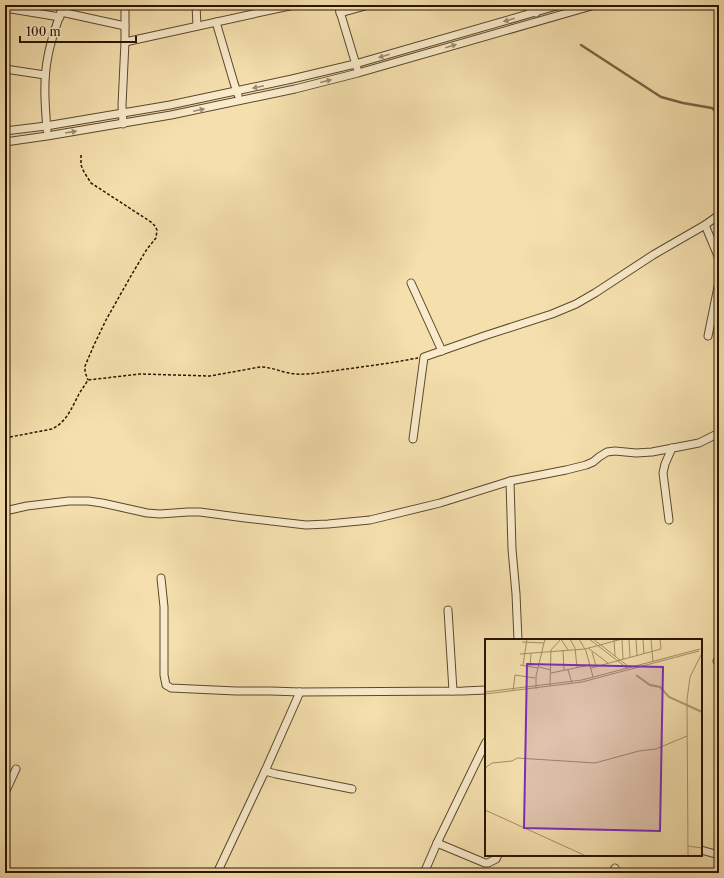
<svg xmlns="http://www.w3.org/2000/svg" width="724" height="878" font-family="'Libre Caslon Text',serif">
<rect width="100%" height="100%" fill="#f4dfad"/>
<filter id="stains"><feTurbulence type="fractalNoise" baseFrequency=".005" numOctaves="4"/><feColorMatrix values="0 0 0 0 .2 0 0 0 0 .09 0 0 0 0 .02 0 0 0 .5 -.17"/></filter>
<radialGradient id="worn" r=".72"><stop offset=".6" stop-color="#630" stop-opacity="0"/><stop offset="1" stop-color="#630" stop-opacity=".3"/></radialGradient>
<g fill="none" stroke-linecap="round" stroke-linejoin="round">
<polyline stroke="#7a6444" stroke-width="2.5" points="581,45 661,97 683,103 712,108 719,114"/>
<defs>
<g id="minor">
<polyline points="196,5 197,26"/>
<polyline points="338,5 357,68"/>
<polyline points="525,5 536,13"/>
<polyline points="5,8 60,17"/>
<polyline points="61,12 125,26"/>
<polyline points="340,13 369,5"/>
<polyline points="216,22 234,83 238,95"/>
<polyline points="125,42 294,5"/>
<polyline points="5,69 45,75"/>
<polyline points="123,124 122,105 125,42 125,5"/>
<path d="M47,130C45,105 43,80 48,56C51,38 58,22 63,5"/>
<polyline points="5,131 46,126 170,105 292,79 355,64 560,5"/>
<polyline points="5,142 47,136 171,115 295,89 358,73 595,5"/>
<polyline points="705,225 718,256 719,262"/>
<polyline points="411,283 442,351"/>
<polyline points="708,336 719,282"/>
<polyline points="413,439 424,357 487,335 552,314 576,304 595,293 653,255 705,225 719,215"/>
<polyline points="510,481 512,549 516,594 518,640"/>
<polyline points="5,511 27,506 69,501 88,501 102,503 147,513 160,514 188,512 200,512 245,518 306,525 328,524 370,520 440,503 510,481 566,470 586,465 593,462 599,457 607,452 615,451 636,453 652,452 699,443 719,433"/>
<polyline points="669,520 663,473 665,464 672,448"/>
<polyline points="161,578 164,607 164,675 166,685 171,688 236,691 271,691 300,692 463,691 486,690"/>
<polyline points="448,610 453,691"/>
<polyline points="717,661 719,661"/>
<polyline points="265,771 276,774 352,789"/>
<polyline points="5,793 16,769"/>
<polyline points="437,843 485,863 488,863 496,859 498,855"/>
<polyline points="701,850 719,855"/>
<polyline points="217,873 265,771 300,692"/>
<polyline points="424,873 437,843 486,742"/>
<polyline points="612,873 615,868"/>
</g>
</defs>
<use href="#minor" stroke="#5c472b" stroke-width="9"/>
<g stroke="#2a1400" stroke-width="1.5" stroke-dasharray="3 2" stroke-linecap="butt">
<polyline points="81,155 81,165 84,172 91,183 151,222 155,226 157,230 156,238 147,249 132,274 106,320 94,345 85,366 85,372 88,380"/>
<path d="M5,438L52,429C67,422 72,407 79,394C82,389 85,385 88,380L140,374L210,376L260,367C270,367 279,371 289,373C298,375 308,374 318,373L390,363L418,358"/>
</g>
<use href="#minor" stroke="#f8eaca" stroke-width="7"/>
</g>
<defs><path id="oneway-solid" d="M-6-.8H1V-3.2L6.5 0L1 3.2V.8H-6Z"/></defs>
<g fill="#9b8a6f">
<use href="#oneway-solid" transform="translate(509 20) rotate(164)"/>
<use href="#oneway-solid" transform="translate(451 46) rotate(-16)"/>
<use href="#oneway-solid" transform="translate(384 56) rotate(164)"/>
<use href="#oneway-solid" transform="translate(326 81) rotate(-14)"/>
<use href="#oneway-solid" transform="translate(258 87) rotate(168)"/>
<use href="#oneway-solid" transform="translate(199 110) rotate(-12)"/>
<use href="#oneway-solid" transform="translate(71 132) rotate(-9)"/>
</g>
<g transform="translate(485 639)">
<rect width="217" height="217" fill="#f4dfad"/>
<path fill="none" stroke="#af9a72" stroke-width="2" d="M151,36L165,46L175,48L184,58L217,73"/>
<path fill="none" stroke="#a38e68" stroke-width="1" d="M76,0L83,11M85,0L90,9L92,28M94,0L101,12L108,38M104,0L142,29M108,0L144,28M129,0L130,17M137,0L138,20M144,0L145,18M151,0L152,17M158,0L159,15M166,0L168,23M37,3L59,4M103,9L123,24M78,11L79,31M107,13L111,27M35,15L100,10L137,0M35,26L53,29M38,26L42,0M45,27L46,14M54,28L66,31M106,29L176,10L175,0M83,31L87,44M66,34L105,26M65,47L66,11L76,0M51,50V37L60,0M28,52L30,36L50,39M0,53L97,41L215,10M0,55L97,43L214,12M0,129L7,124L27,122L32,119L110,124L154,112L171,110L202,97M0,171L101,217M203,207L217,209M203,217L202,61L205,38L216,16"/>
<path fill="#7b2cbf" fill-opacity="0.15" stroke="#7b2cbf" stroke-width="2" d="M42,25L178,28L175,192L39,189Z"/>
<rect width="217" height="217" fill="none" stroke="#2a1400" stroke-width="2"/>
</g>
<rect width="724" height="878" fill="none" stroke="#f4dfad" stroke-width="20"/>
<rect x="6" y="6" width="712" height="866" fill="none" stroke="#2a1400" stroke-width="2"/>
<rect x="10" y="10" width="704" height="858" fill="none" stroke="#2a1400"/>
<path d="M20 36v6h116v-6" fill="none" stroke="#2a1400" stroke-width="2"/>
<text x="26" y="36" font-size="12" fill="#2a1400" stroke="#f8eaca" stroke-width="3" paint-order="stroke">100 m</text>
<rect width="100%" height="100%" filter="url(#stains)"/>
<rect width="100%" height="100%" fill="url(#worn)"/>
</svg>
